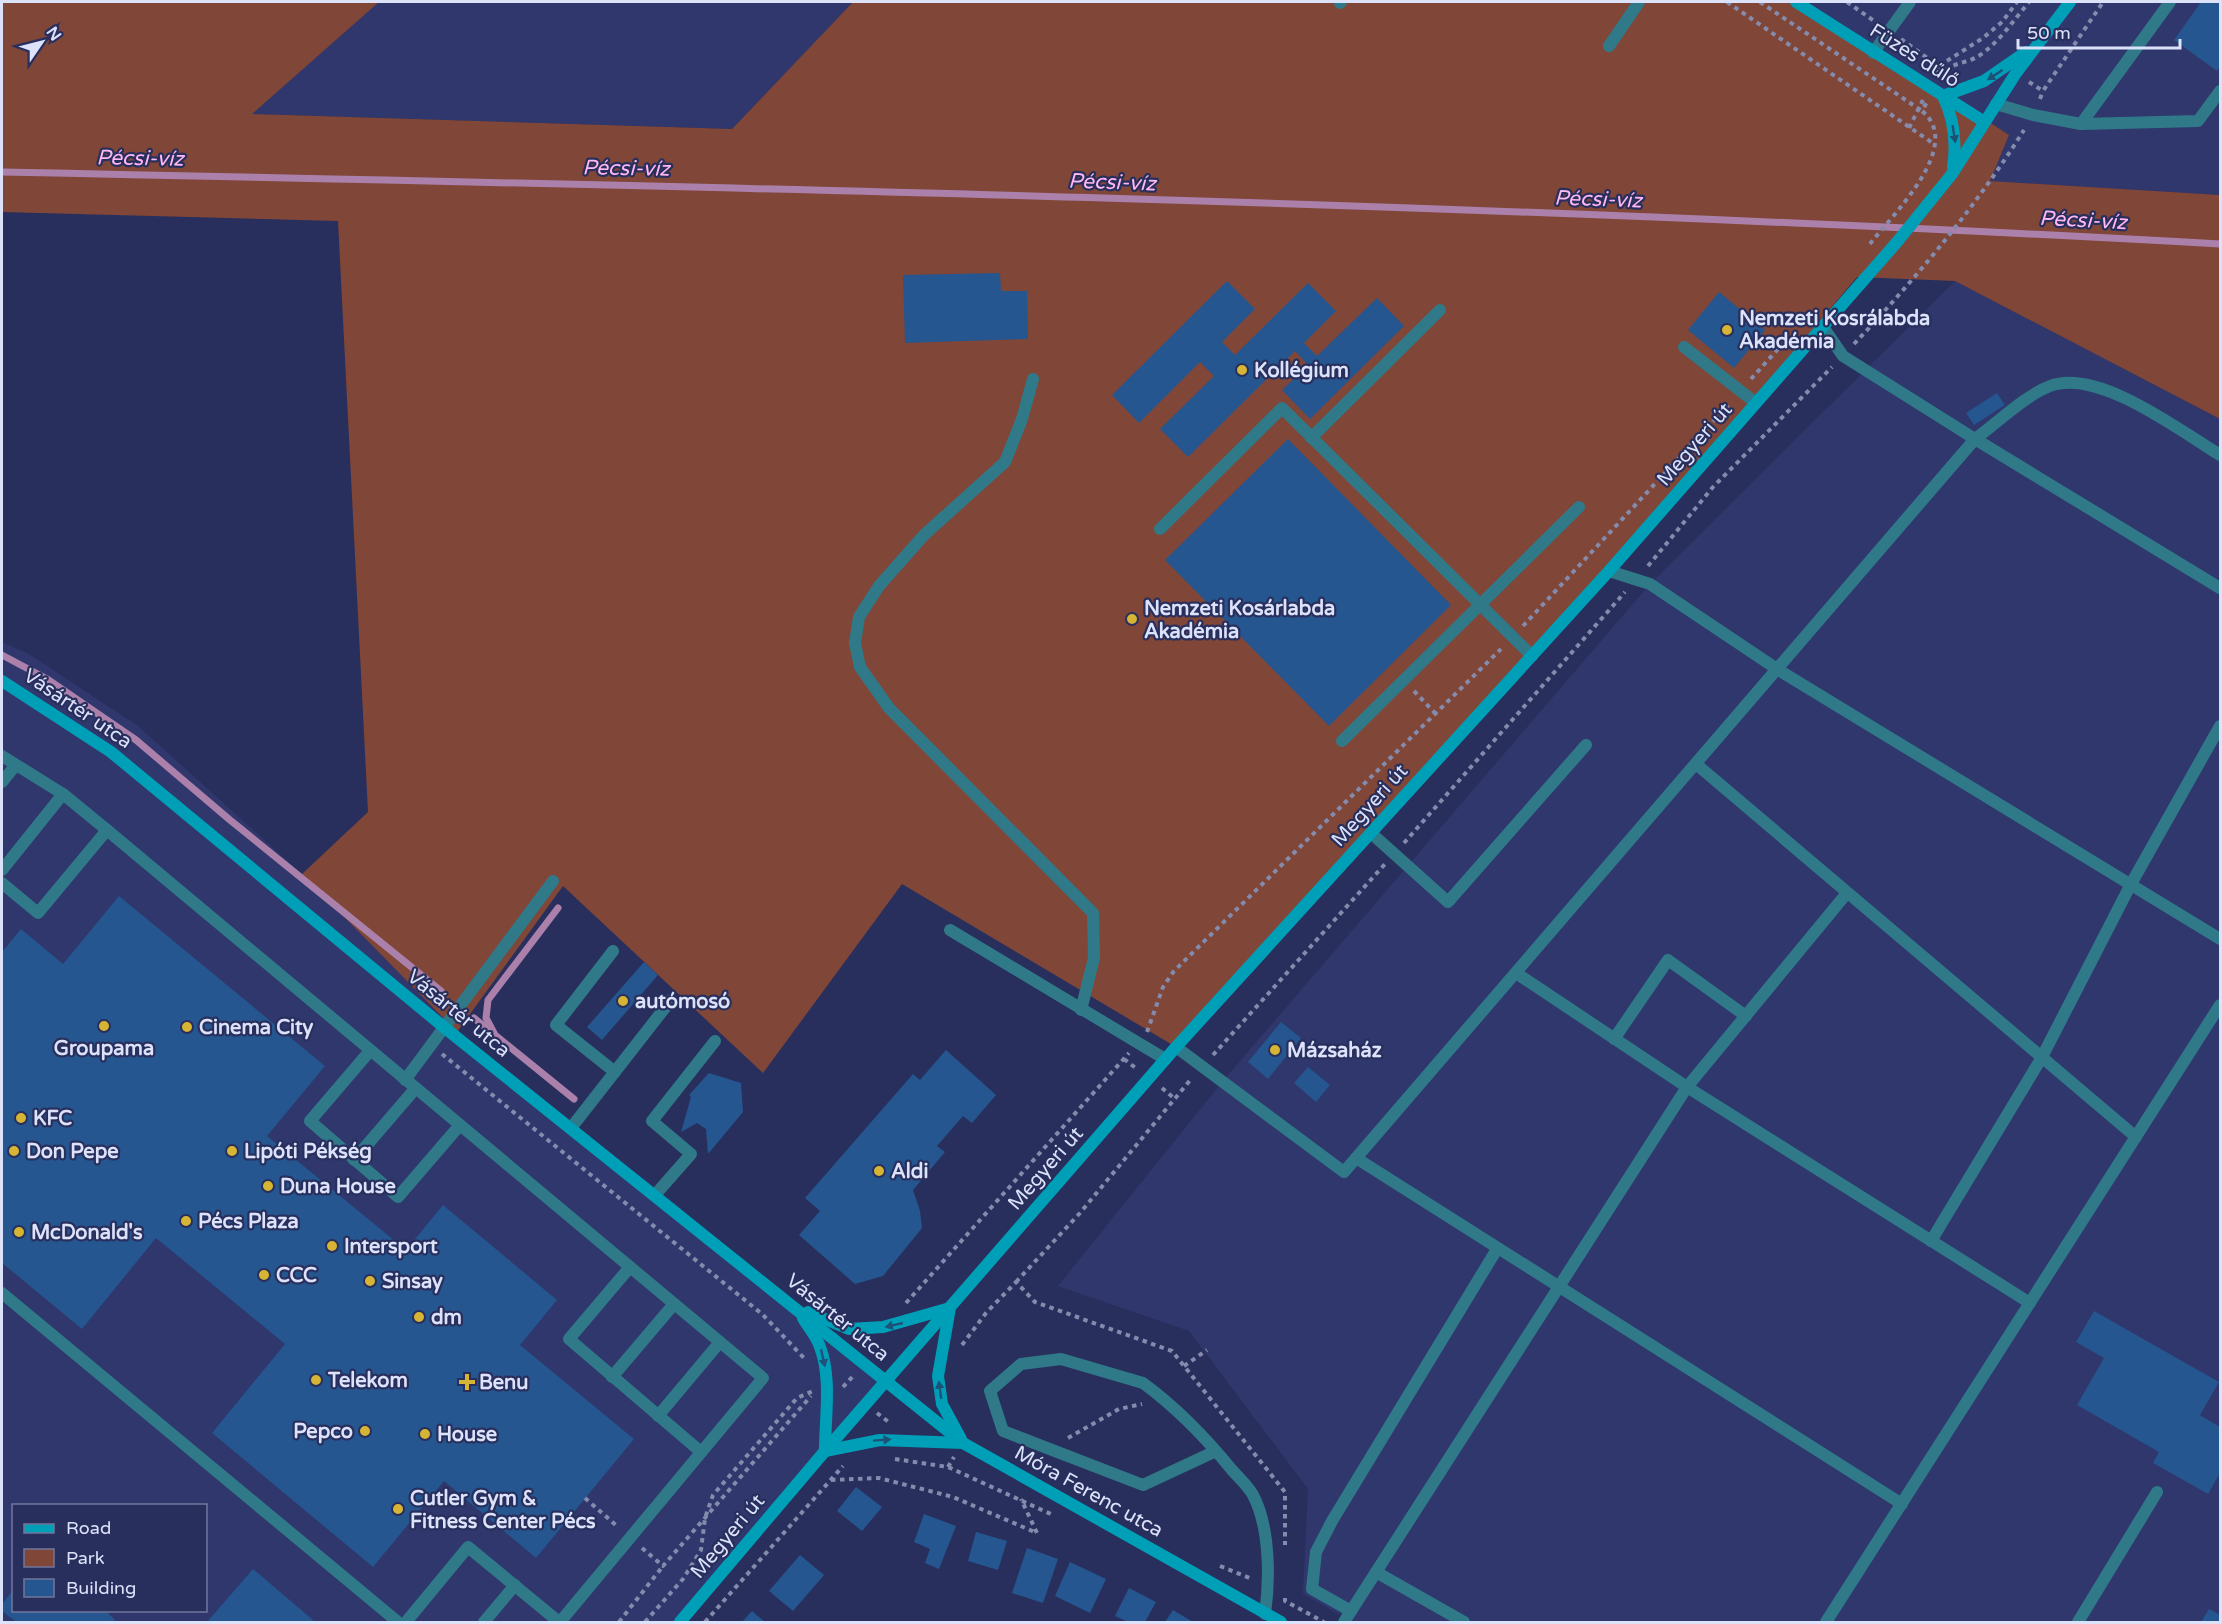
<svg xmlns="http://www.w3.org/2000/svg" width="2222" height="1624" font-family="'Varela Round',sans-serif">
<rect width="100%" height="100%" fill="#282f5d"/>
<g fill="#2f376c" fill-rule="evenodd">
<polygon points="379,2 853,2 732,129 251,114"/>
<polygon points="1807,2 2220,2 2220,195 1989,181 2009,135"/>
<polygon points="1955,281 2220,419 2220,1622 1353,1622 1303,1594 1308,1489 1189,1331 1058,1286 1222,1082 1650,584"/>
<path d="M2,642L29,654L138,726L302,874L457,1032L678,1206L884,1386L674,1622H2ZM14,1506H206V1610H14Z"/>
</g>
<polygon fill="#804638" points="2,2 379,2 252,114 732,129 853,2 1807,2 2009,135 1990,181 2220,195 2220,419 1955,281 1857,277 1609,571 1176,1047 902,884 763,1073 563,886 457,1032 302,874 368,812 338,221 2,212"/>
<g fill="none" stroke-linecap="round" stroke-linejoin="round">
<g stroke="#ab81ac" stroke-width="7">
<path d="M2,172C741,187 1481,203 2220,244"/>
<polyline points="2,655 47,679 136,740 230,820 441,991"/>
<polyline points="558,908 488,1000 486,1018 495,1035 574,1099"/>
<polyline points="474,1018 491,1032"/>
</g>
</g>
<g fill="#25568f">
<polygon points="2201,2 2220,3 2220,66 2217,71 2174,40"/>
<polygon points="1000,273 1001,291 1027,291 1028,339 905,343 903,275"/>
<polygon points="1227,281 1255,309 1222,342 1235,355 1308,283 1336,311 1304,343 1317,356 1377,298 1404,326 1310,419 1282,390 1308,365 1295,351 1188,457 1160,429 1214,376 1200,362 1139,423 1112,395"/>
<polygon points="1719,292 1765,330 1734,368 1688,330"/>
<polygon points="1997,393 2005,405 1974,425 1966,413"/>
<polygon points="1288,439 1451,605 1329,726 1165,560"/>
<polygon points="119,896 325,1066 267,1136 406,1250 443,1205 557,1300 520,1345 634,1439 536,1558 444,1481 373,1567 212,1433 285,1344 156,1238 82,1329 2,1263 2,952 21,929 63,964"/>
<polygon points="644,962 658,975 602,1040 587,1027"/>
<polygon points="1281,1022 1301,1038 1268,1079 1248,1062"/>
<polygon points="946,1050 996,1095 972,1123 963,1116 937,1146 945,1152 913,1190 920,1211 922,1228 883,1276 855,1284 799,1235 820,1211 805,1198 913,1074 920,1080"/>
<polygon points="1308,1067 1330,1085 1316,1102 1294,1083"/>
<polygon points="709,1073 741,1083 743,1112 708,1154 706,1129 697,1123 681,1132 691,1097 689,1095"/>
<polygon points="2094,1311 2219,1382 2200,1415 2220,1427 2220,1473 2208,1494 2153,1463 2159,1452 2077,1405 2104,1358 2076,1342"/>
<polygon points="856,1487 882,1507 862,1531 837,1511"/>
<polygon points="924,1514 956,1526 939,1569 925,1563 930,1549 914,1542"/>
<polygon points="976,1532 1007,1541 998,1570 968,1561"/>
<polygon points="1027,1548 1058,1559 1043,1603 1012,1593"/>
<polygon points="800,1555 824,1575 793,1611 769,1591"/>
<polygon points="1070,1562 1106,1579 1090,1613 1055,1596"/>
<polygon points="253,1569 313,1620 311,1622 207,1622"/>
<polygon points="1129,1588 1156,1602 1145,1622 1128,1622 1115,1616"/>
<polygon points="14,1589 14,1610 105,1610 115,1620 113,1622 16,1622 2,1611 2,1604"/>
<polygon points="2209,1609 2220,1615 2220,1622 2201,1622"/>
<polygon points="1173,1610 1193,1622 1165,1622"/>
<polygon points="752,1611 765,1622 742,1622"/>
</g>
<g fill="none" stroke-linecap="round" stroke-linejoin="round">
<g stroke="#848bad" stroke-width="4" stroke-dasharray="4.5 4.5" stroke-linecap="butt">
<polyline points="1727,2 1934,144"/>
<polyline points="1760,2 1922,111"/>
<polyline points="1847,2 1877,23"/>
<polyline points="1901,39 1941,68"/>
<polyline points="1936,74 1939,66 1983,38 2002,22 2017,2"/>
<path d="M1940,77C1948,63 1964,64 1977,57C1997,45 2014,20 2029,2"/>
<polyline points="2029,82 2043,91 2103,2"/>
<polyline points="2040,99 2043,91"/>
<polyline points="1909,128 1923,100"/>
<path d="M1870,244C1892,215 1965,146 1922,111L1927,102"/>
<path d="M1854,344C1917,277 1975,208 2024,130"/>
<polyline points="1751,379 1778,349"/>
<polyline points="1648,566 1713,487 1832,367"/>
<polyline points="1523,626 1730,403"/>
<polyline points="1414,691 1436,714"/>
<polyline points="1404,843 1625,592"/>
<polyline points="1147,1032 1163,987 1174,971 1501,649"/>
<polyline points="442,1054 762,1314 805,1359"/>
<polyline points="1213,1055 1385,864"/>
<polyline points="1124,1059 1137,1069"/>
<polyline points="1162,1088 1175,1099"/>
<polyline points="1016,1282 1080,1213 1192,1078"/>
<polyline points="906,1303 1129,1053"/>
<polyline points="962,1345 986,1313 1016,1282 1035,1302 1172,1351 1285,1492 1285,1545"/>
<polyline points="1184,1366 1207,1350"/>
<polyline points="843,1387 854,1375"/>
<polyline points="877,1413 890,1423"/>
<polyline points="1068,1438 1119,1409 1142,1404"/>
<polyline points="895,1459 948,1467 1053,1515"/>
<polyline points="948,1467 954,1457"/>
<polyline points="831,1480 879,1478 953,1497 1037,1533 1021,1499"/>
<polyline points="585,1498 618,1527"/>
<polyline points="642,1548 663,1566 811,1396"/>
<polyline points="1220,1566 1252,1579"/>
<polyline points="1285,1598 1285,1601 1324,1622"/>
<polyline points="619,1622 663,1566"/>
<polyline points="645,1622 683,1579 701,1550 705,1518 713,1495 797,1398 813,1391"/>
<polyline points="705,1622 843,1466"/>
</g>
<g stroke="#307989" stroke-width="12">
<polyline points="1340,3 1341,2"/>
<polyline points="1609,46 1639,2"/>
<polyline points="1873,53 1910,2"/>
<polyline points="1996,104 2033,115 2081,124 2170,2"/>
<polyline points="2081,124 2198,121 2220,91"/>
<polyline points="1684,347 1756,403"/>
<polyline points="1033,379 1022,419 1005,462 924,535 879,586 859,617 855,643 860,667 889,708 1093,913 1094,958 1081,1010"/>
<polyline points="1311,438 1440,310"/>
<path d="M1975,439C1997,423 2026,395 2050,386C2098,368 2179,430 2220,455"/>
<polyline points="1160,529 1282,408 1532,656"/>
<polyline points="1609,571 1650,584 1777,669 2220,939"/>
<polyline points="1342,741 1579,507"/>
<polyline points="2,756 63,794 107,830 763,1378 560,1622"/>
<polyline points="1696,764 2136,1137"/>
<polyline points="2,782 15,766"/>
<polyline points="2,870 63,794"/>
<polyline points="2,883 38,913 107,830"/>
<polyline points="613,951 556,1025 615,1072"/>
<polyline points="1516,973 1687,1087 2030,1303"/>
<polyline points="1614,1039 1668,960 1746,1016"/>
<polyline points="1176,1047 1344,1172 1975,439 2220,588"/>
<polyline points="369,1052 310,1121 398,1197 460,1125"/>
<polyline points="405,1080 553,881"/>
<polyline points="571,1128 671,1000"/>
<polyline points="1356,1158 1902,1504"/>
<polyline points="354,1160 415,1089"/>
<polyline points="655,1195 691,1154 652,1121 715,1041"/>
<polyline points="1931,1241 2042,1057 2131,884 2220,726"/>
<polyline points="630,1267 569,1339 701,1452"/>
<polyline points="2,1293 398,1622"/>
<polyline points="612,1377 674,1304"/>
<polyline points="658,1416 720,1342"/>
<path d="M1216,1451L1143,1485L1003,1431L990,1391L1021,1364L1061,1359L1143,1383C1177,1408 1206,1438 1232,1470C1239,1478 1248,1486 1253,1495C1270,1527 1270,1579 1265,1614"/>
<polyline points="1376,1572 1464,1622"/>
<polyline points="1351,1611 1312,1589 1316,1552 1332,1521 1497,1249"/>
<polyline points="406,1622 468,1547 559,1622"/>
<polyline points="484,1622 515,1585"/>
<polyline points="1344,1622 1687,1087 1847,893"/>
<polyline points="1826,1622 2220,1005"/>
<polyline points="2078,1622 2157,1492"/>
</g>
<g stroke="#307989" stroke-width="12">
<polyline points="1823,327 1843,356 1975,439"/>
<polyline points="1371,833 1448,902 1586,745"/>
<polyline points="950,930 1165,1059"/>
</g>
<g stroke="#009fb8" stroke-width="12">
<polyline points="1796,2 1983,121"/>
<path d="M1953,167C1957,141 1954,119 1943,96L1984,81L2026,52"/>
<polyline points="2,681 111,752 445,1028 963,1443 1281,1622"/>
<polyline points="808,1312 849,1329 883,1327 950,1308 938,1376 942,1404 961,1439"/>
<path d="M803,1318C808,1327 817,1337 820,1347C832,1379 825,1417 825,1451"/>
<polyline points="825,1451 880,1440 963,1443"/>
<polyline points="680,1622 825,1451 1176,1047 1609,571 1897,242 1952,174 2016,73 2070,2"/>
</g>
</g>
<defs><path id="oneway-solid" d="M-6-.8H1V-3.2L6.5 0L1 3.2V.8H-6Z" transform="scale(1.5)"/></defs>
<g fill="#1c5178">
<use href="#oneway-solid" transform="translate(1995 75) rotate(147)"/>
<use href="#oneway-solid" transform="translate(1954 134) rotate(81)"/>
<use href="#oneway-solid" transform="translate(894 1325) rotate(167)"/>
<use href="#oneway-solid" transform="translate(823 1358) rotate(77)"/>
<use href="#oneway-solid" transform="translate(940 1390) rotate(-98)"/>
<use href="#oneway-solid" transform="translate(882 1440) rotate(-4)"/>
</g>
<g fill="#d6b534" stroke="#282f5d" stroke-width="2">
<circle cx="1727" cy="330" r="6"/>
<circle cx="1242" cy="370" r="6"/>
<circle cx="1132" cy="619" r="6"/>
<circle cx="623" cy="1001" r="6"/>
<circle cx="104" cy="1026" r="6"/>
<circle cx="187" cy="1027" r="6"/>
<circle cx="1275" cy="1050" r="6"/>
<circle cx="21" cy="1118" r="6"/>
<circle cx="14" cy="1151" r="6"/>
<circle cx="232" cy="1151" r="6"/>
<circle cx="879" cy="1171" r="6"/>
<circle cx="268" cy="1186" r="6"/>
<circle cx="186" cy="1221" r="6"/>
<circle cx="19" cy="1232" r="6"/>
<circle cx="332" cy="1246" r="6"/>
<circle cx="264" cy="1275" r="6"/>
<circle cx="370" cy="1281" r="6"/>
<circle cx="419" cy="1317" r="6"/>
<circle cx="316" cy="1380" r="6"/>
<path d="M464 1373h6v6h6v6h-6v6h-6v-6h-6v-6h6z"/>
<circle cx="365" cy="1431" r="6"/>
<circle cx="425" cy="1434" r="6"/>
<circle cx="398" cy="1509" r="6"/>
</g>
<g text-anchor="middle" stroke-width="4.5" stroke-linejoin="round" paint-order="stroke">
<g font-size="20" fill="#dce2fa" stroke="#282f5d">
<text transform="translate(1915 55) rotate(32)" y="7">Füzes dűlő</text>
<text transform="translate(1694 444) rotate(-49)" y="7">Megyeri út</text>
<text transform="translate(78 708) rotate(34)" y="7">Vásártér utca</text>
<text transform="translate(1369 805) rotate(-48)" y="7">Megyeri út</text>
<text transform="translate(459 1013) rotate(39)" y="7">Vásártér utca</text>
<text transform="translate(1045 1168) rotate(-49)" y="7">Megyeri út</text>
<text transform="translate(838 1317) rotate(39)" y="7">Vásártér utca</text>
<text transform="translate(1089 1491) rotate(29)" y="7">Móra Ferenc utca</text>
<text transform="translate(727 1536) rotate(-50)" y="7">Megyeri út</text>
</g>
<g font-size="20" font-weight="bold" fill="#dce2fa" stroke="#282f5d" text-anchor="start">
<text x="1739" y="325">Nemzeti Kosrálabda<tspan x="1739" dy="23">Akadémia</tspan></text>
<text x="1254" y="377">Kollégium</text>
<text x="1144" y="615">Nemzeti Kosárlabda<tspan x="1144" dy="23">Akadémia</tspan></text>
<text x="635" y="1008">autómosó</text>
<text x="199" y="1034">Cinema City</text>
<text x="104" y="1055" text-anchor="middle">Groupama</text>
<text x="1287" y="1057">Mázsaház</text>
<text x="33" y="1125">KFC</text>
<text x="26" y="1158">Don Pepe</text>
<text x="244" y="1158">Lipóti Pékség</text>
<text x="891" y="1178">Aldi</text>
<text x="280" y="1193">Duna House</text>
<text x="198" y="1228">Pécs Plaza</text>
<text x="31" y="1239">McDonald's</text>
<text x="344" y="1253">Intersport</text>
<text x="276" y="1282">CCC</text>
<text x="382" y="1288">Sinsay</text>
<text x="431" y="1324">dm</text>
<text x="328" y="1387">Telekom</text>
<text x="479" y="1389">Benu</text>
<text x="353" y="1438" text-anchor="end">Pepco</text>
<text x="437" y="1441">House</text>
<text x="410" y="1505">Cutler Gym &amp;<tspan x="410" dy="23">Fitness Center Pécs</tspan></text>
</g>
<g font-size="21" font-style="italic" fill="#ffb7f0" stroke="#282f5d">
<text transform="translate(140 158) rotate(1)" y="7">Pécsi-víz</text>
<text transform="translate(626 168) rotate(1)" y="7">Pécsi-víz</text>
<text transform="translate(1112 182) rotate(2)" y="7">Pécsi-víz</text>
<text transform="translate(1598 199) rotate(2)" y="7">Pécsi-víz</text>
<text transform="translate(2083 220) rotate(3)" y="7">Pécsi-víz</text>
</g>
</g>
<rect width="2222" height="1624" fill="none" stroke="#dce2fa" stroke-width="6"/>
<rect x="12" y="1504" width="195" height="108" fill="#282f5d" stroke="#70779c" stroke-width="1.5"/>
<rect x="24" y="1524" width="30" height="9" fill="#009fb8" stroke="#70779c" stroke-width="1.5"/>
<text x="66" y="1534" font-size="18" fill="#dce2fa">Road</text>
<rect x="24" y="1549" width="30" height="18" fill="#804638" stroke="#70779c" stroke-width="1.5"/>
<text x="66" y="1564" font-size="18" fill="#dce2fa">Park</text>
<rect x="24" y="1579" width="30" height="18" fill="#25568f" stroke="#70779c" stroke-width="1.5"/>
<text x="66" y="1594" font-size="18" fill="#dce2fa">Building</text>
<g transform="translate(42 42) rotate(55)" stroke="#282f5d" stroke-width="4.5" paint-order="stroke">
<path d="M0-4.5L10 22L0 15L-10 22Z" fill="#dce2fa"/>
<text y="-9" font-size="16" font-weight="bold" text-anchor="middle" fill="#dce2fa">N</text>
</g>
<path d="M2018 39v9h162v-9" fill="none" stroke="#dce2fa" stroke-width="3"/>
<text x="2027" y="39" font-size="18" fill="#dce2fa" stroke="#282f5d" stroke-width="4.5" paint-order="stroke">50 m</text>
</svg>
